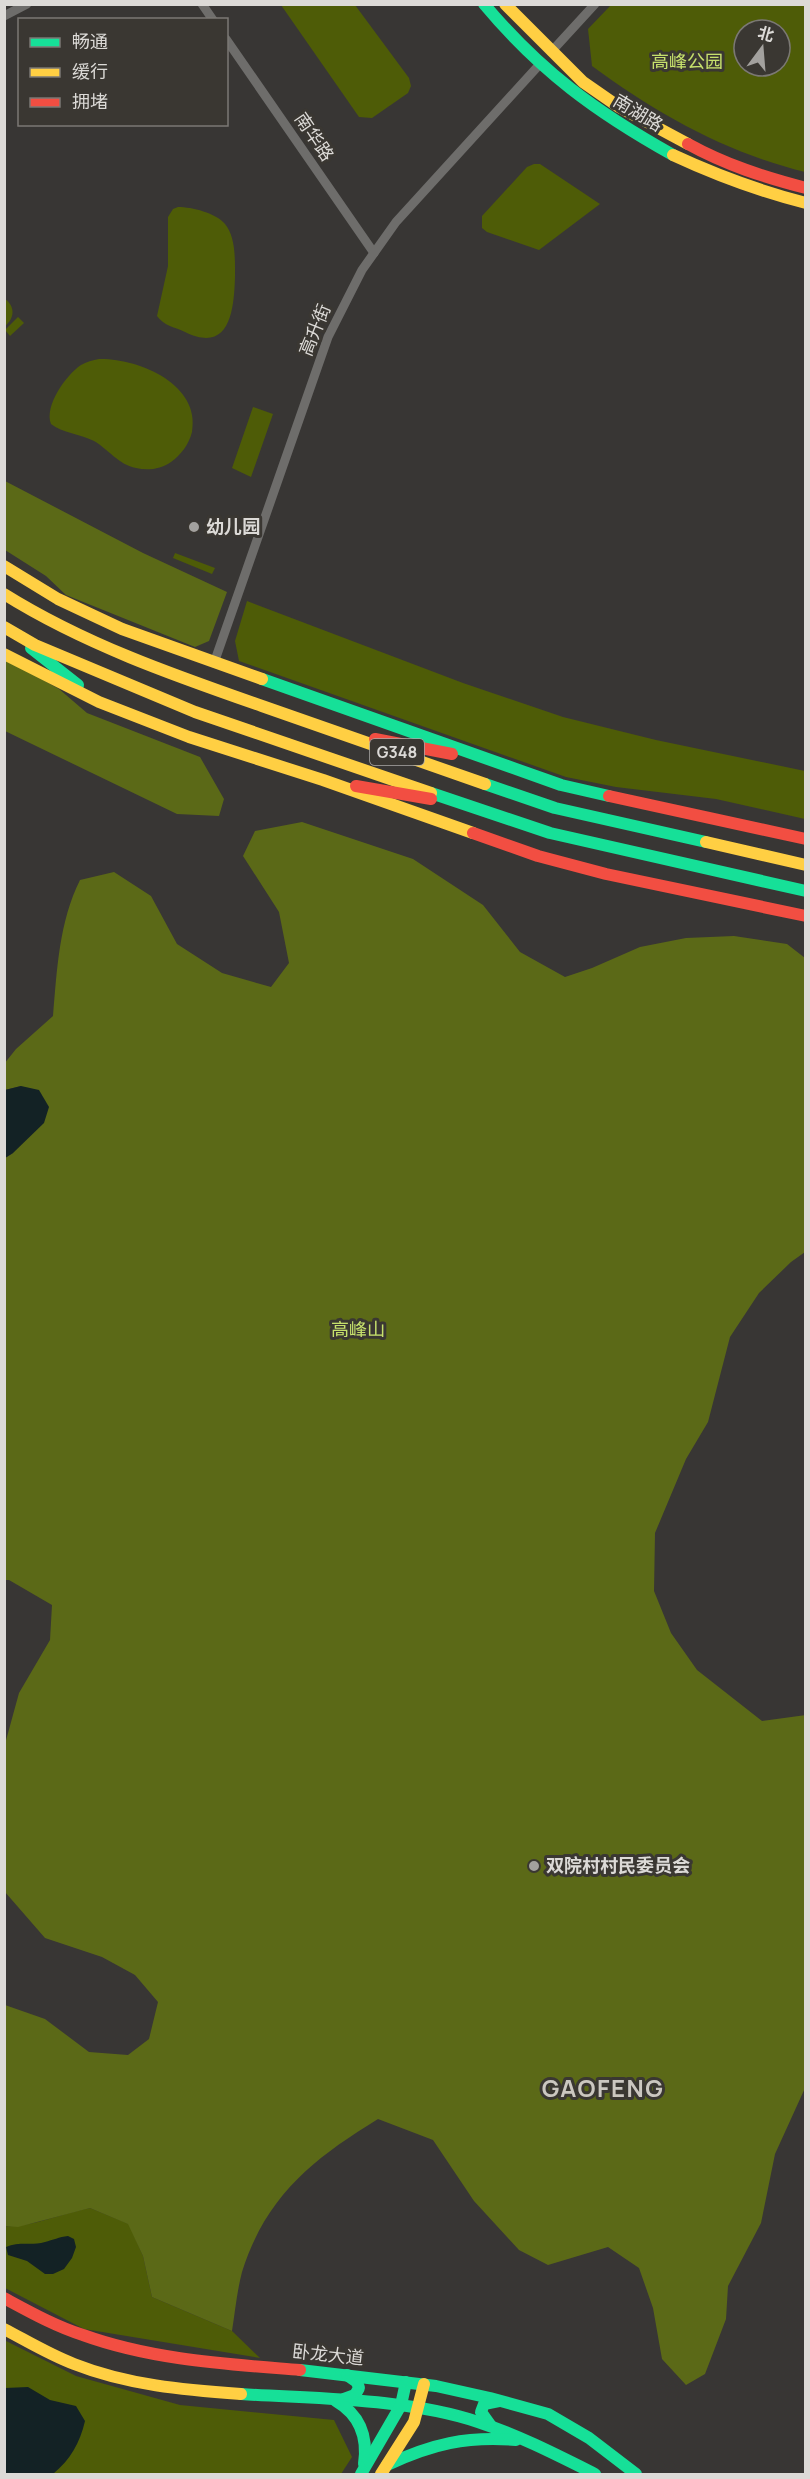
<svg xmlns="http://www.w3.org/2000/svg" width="810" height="2479" font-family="Manrope,'Noto Sans SC',sans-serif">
<rect width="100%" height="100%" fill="#383634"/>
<g fill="#4e5c07" fill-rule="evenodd">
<polygon points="281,5 355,5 409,78 411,86 408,93 372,118 359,117"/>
<path d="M611,5H805V172C727,153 657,114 592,66L588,29ZM744,30H780V66H744Z"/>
<polygon points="534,164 540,164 600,204 539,250 487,232 482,228 482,216 527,167"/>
<path d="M178,207C192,207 216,213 225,224C236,237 235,261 235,277C234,310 230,354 185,332C175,327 164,326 157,316L168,266V217L173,209Z"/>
<path d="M5,299C15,306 15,318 5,326Z"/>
<polygon points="18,317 24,323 10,336 5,330"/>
<path d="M99,359C138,358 201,384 192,432C189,444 181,455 171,462C161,469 148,471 136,468C119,465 108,449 94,441C81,434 62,433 51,424C44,406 66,375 81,365C86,362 93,360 99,359Z"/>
<polygon points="253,407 273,414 251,477 232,468"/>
<polygon points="175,553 215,568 212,574 173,558"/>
<polygon points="247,601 463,683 563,717 656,740 805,771 805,819 716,799 616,787 566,777 239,661 235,641"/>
<path d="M90,2208L129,2224L143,2256L152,2297L232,2331L260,2358L84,2329L5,2288L4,2226C29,2228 64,2213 90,2208Z"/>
<polygon points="4,2340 76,2376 180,2405 334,2420 352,2457 341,2474 5,2474"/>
</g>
<g fill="#5b6917">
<polygon points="5,481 143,553 227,592 209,641 195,647 66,595 46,576 5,550"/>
<polygon points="4,658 59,689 87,713 200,757 224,799 219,816 177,814 5,731"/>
<path d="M302,822L413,859L483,905L520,952L565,977L592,968L640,947L686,938L734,936L787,944L805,958V1252L791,1262L759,1293L730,1337L708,1422L686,1459L655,1533L654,1591L671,1633L697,1670L762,1721L806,1715L805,2088L775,2154L761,2223L728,2286L726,2319L705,2374L686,2385L662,2359L653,2308L639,2268L608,2247L548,2265L519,2250L474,2201L433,2140L378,2119C313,2159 266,2196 242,2272C237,2291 235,2312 232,2331L152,2297L143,2256L128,2224L90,2208L18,2227L5,2226V2005L45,2019L89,2052L128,2055L149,2039L158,2002L135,1975L102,1957L45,1938L5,1892V1744L19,1693L50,1640L52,1605L9,1580H5V1158L13,1153L21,1086L5,1090L4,1064L16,1049L53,1016C57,970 59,922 80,880L114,872L151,896L177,944L222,973L271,987L289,963L279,912L243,856L255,831Z"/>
</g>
<g fill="#132225">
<polygon points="21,1086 39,1090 49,1107 44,1123 13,1153 5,1158 5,1090"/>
<path d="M68,2236L74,2239L76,2247L72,2258L64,2269L53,2274H45L27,2261L8,2255L6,2247C19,2241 32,2246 45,2242C53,2240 59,2237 68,2236Z"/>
<path d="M28,2387L50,2400L76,2406L85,2421C80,2443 70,2460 53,2474H5V2388Z"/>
</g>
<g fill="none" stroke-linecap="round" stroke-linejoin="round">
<g stroke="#6e6d6b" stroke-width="9">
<polyline points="202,4 213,20"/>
<polyline points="4,16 27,4"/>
<polyline points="226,39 374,253"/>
<polyline points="551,52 595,4"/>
<polyline points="214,663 328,337 362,270 396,222 540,64"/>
</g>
<g stroke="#16e098" stroke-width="12">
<path d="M484,4C540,71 596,112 673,155"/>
<polyline points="31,648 78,685"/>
<polyline points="262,679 561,785 609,796"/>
<polyline points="485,784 555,808 706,842"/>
<polyline points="431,793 550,833 806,891"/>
<polyline points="300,2370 436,2386 490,2398 548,2414 589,2438 636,2474"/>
<path d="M241,2394C316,2399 406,2398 478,2422C518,2435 557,2455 595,2474"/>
<polyline points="344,2399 355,2395 359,2388 357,2382 347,2375"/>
<path d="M336,2401C360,2415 368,2437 364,2464"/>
<polyline points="491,2426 481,2412 484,2404 499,2401"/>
<path d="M387,2465C432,2444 466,2436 516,2440"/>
<polyline points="361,2474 401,2405 406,2382"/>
</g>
<g stroke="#ffcf43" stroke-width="12">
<polyline points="505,4 583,82 619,107 688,144"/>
<path d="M673,155C716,175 759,191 806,203"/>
<polyline points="4,566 58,599 122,629 262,679"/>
<path d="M4,594C84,644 173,675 262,706C336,732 411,758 485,784"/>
<polyline points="4,627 35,645 195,712 431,793"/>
<polyline points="4,654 99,702 189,737 323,780 473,833"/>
<polyline points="706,842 806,865"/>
<path d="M4,2329C27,2341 50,2355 74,2364C127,2385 184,2390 241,2394"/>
<polyline points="381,2474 414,2422 424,2384"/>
</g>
<g stroke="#f24e42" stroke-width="12">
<path d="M688,144C726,165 764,177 806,188"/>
<polyline points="375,739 452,754"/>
<polyline points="356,786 431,799"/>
<polyline points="609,796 806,839"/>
<polyline points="473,833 538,856 606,874 806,916"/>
<path d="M4,2298C30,2312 55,2326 83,2335C152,2360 227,2364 300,2370"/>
</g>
</g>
<g fill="#a3a19e" stroke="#3a3732" stroke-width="2">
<circle cx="194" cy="527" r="6"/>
<circle cx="534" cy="1866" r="6"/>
</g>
<g text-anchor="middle" stroke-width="6" stroke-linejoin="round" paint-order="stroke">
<rect fill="#3a3732" stroke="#aba9a6" stroke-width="1.5" x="370" y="739" width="54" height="26" rx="4.5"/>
<g font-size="16" font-weight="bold" fill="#dcdad7">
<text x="397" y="758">G348</text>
</g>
<g font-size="18" fill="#c6e06c" stroke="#3a3732">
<text x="687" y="68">高峰公园</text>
<text x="358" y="1336">高峰山</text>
</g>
<g font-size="18" fill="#dcdad7" stroke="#3a3732">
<text transform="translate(638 113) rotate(31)" y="6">南湖路</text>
<text transform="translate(314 137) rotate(56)" y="6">南华路</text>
<text transform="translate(315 330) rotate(-68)" y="6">高升街</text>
<text transform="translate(328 2355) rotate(6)" y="6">卧龙大道</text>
</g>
<g font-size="18" font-weight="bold" fill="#dcdad7" stroke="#3a3732" text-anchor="start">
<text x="206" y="533">幼儿园</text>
<text x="546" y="1872">双院村村民委员会</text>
</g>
<g font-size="24" font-weight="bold" letter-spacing="1.5" fill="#cbc7c0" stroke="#3a3732">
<text x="603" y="2097">GAOFENG</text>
</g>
</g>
<rect width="810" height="2479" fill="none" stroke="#dcdad7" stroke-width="12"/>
<rect x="18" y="18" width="210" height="108" fill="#3a3732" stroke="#7b7874" stroke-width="1.5"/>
<rect x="30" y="38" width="30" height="9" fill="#16e098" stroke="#7b7874" stroke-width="1.5"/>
<text x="72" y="48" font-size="18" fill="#dcdad7">畅通</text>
<rect x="30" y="68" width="30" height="9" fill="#ffcf43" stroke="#7b7874" stroke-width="1.5"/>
<text x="72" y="78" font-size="18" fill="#dcdad7">缓行</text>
<rect x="30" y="98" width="30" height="9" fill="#f24e42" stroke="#7b7874" stroke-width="1.5"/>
<text x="72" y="108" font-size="18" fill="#dcdad7">拥堵</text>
<g transform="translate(762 48) rotate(16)"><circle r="28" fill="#3a3732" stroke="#7b7874" stroke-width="1.5"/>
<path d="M0-4.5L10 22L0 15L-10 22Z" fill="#a3a19e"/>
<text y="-9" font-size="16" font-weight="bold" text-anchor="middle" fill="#dcdad7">北</text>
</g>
</svg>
